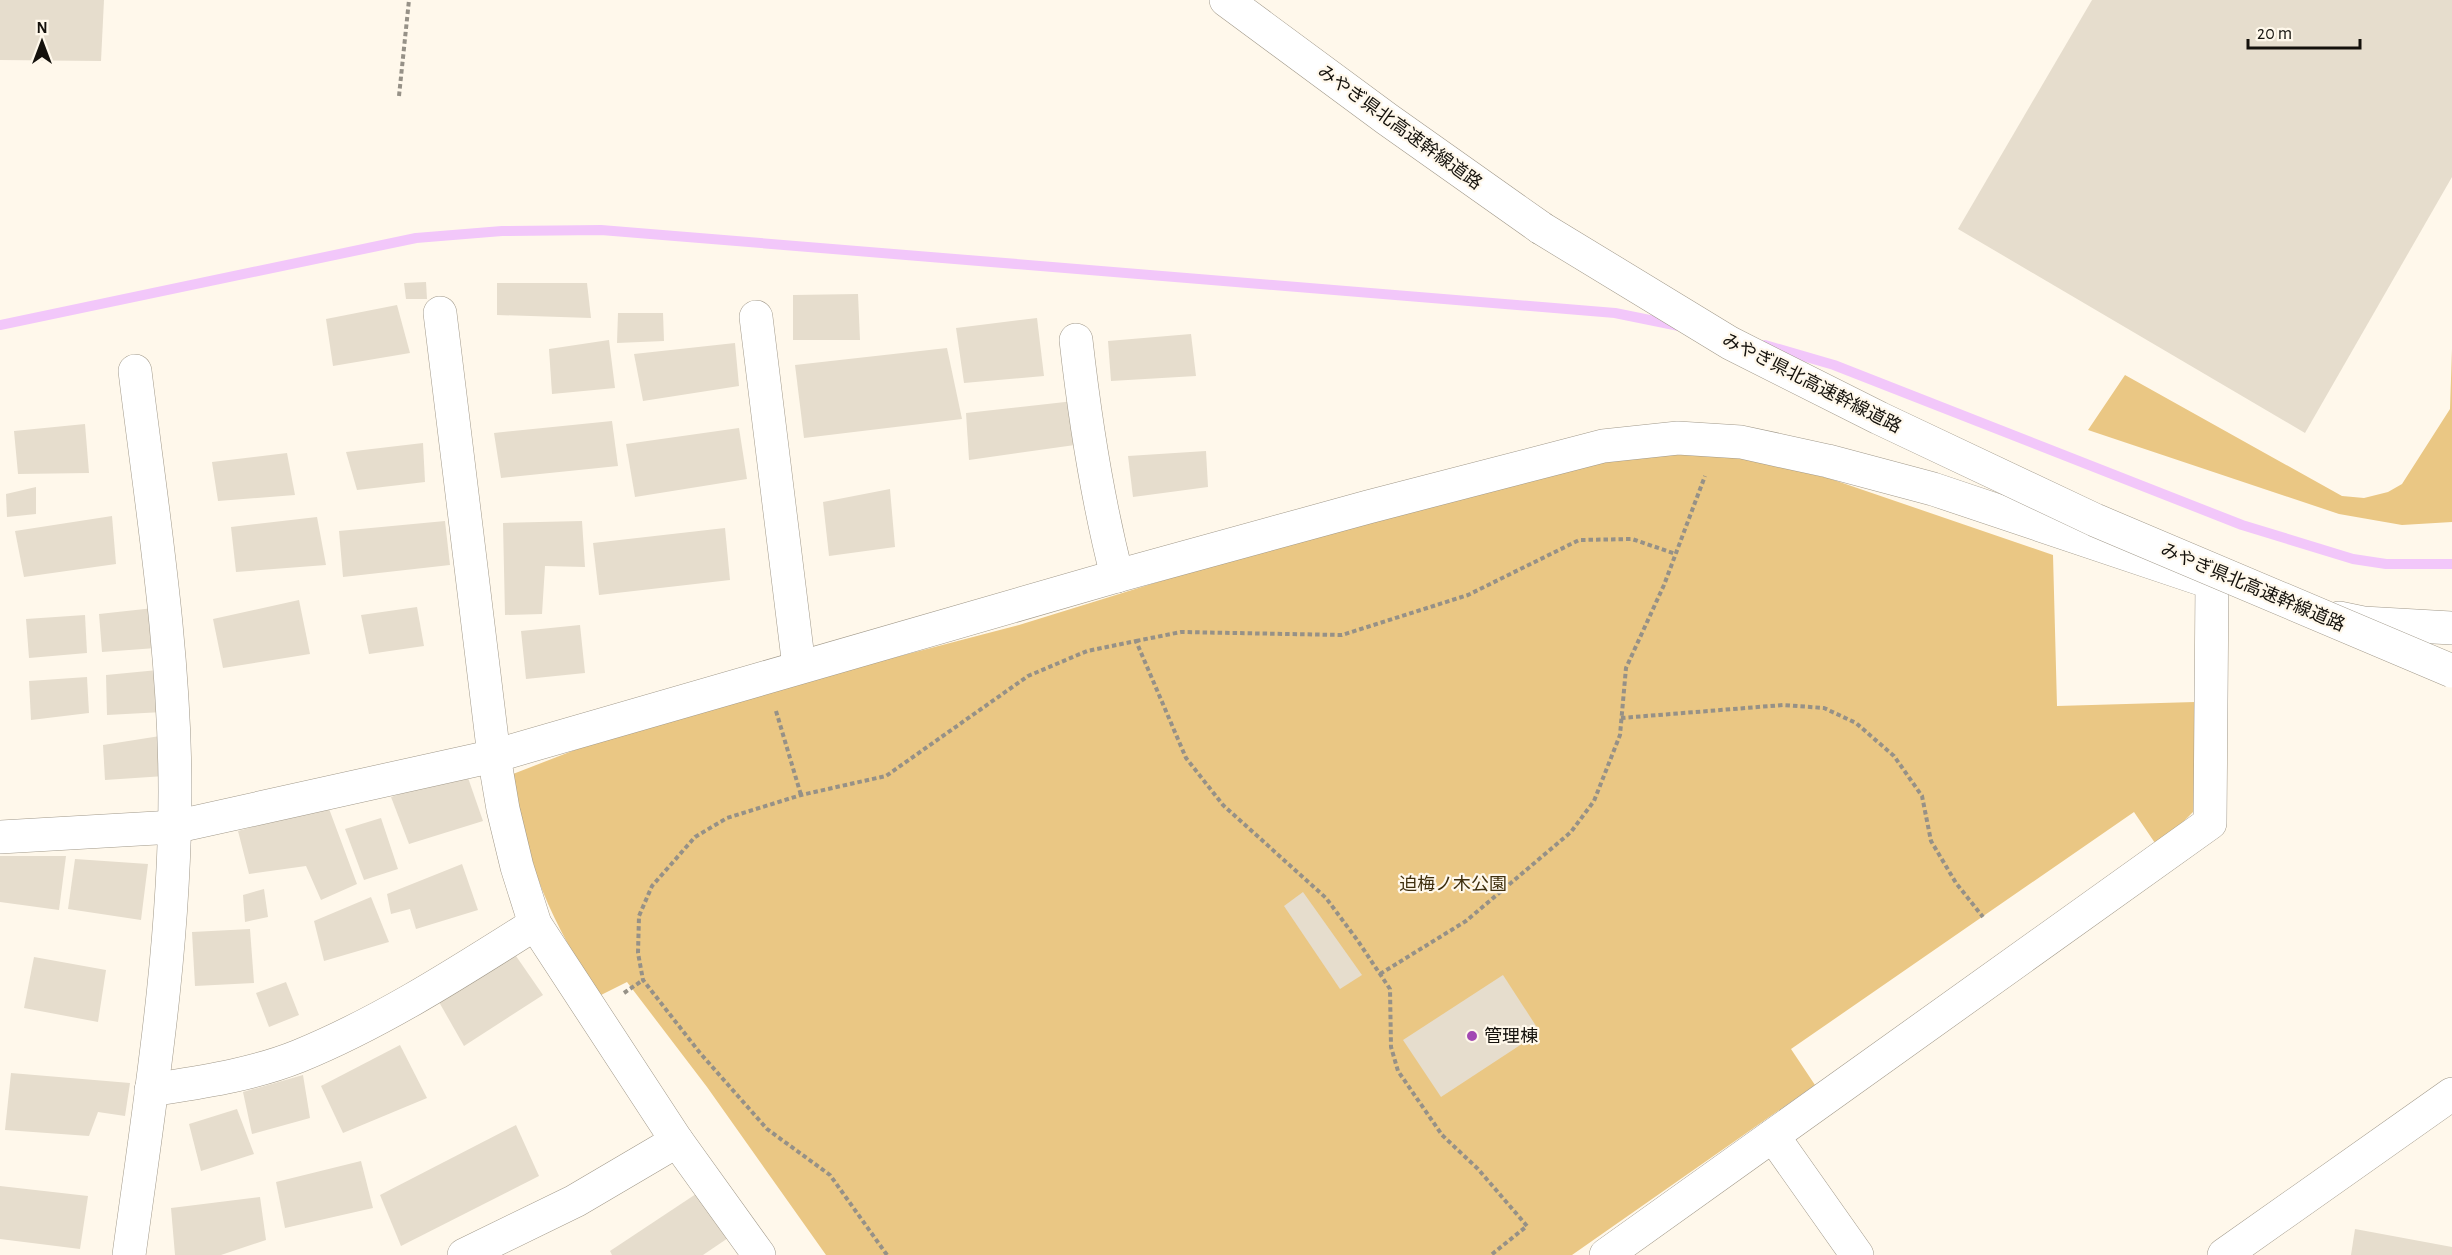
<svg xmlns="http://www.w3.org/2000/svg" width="2452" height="1255" font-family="'Alegreya Sans','Noto Sans JP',sans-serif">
<rect width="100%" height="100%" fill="#fff8eb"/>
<g fill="#eac784">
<polygon points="2452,349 2452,522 2402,525 2339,514 2088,430 2125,375 2342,496 2364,498 2388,492 2402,484 2450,409"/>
<path d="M1678,451L1715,452L1828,478L2053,555L2057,706L2195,702L2197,808L2180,825L2155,843L2134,812L1791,1049L1815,1085L1572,1255H826L707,1087L627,982L601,995C553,930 522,854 513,774L598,741L770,690L1019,625L1258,551L1612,459Z"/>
</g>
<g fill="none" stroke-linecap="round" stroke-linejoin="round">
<g stroke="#f2c7fa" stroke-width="10">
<polyline points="0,325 416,238 502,231 601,230 1615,313 1679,326"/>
<polyline points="1765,345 1834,365 2242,525 2353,559 2386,564 2452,564"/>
</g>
</g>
<g fill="#e6ddcd">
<polygon points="0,0 104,0 101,61 0,60"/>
<polygon points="2092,0 2452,0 2452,177 2305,433 1958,229"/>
<polygon points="426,282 427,299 406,299 404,283"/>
<polygon points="497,283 587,283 591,318 497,315"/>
<polygon points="858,294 860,340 793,340 793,295"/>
<polygon points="397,305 410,353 333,366 326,319"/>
<polygon points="618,313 663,313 664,341 617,343"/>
<polygon points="1037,318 1044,376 964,383 956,328"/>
<polygon points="1191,334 1196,376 1111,381 1108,341"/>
<polygon points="609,340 615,388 552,394 549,349"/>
<polygon points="735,343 739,386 643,401 634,354"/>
<polygon points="947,348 962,419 804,438 795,365"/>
<polygon points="1074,401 1082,444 969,460 966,413"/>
<polygon points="612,421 618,466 501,478 494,433"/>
<polygon points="85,424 89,473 18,474 14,431"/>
<polygon points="739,428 747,479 635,497 626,444"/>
<polygon points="423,443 425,482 357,490 346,452"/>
<polygon points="1206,451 1208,487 1133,497 1128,456"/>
<polygon points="287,453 295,495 218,501 212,462"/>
<polygon points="36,487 36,514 7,517 6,494"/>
<polygon points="890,489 895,547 829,556 823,502"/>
<polygon points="112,516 116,564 24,577 15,531"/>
<polygon points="317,517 326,565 236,572 231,527"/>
<polygon points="445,521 450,565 343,577 339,531"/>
<polygon points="582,521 585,567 545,566 542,614 505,615 503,523"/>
<polygon points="725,528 730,580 599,595 593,543"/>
<polygon points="299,600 310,654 223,668 213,619"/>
<polygon points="417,607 424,646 369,654 361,615"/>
<polygon points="154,608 156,648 102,652 99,614"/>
<polygon points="85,615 87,653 29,658 26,619"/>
<polygon points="580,625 585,673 526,679 521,631"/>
<polygon points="158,670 163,712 107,715 106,675"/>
<polygon points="87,677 89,713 31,720 29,681"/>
<polygon points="160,736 165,776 105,780 103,745"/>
<polygon points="466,772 483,821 409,844 391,797"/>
<polygon points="328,806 357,884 321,900 306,866 249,874 238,831"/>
<polygon points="381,818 398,869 364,880 345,829"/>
<polygon points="0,856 66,856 59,910 0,902"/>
<polygon points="75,859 148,864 141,920 68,909"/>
<polygon points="462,864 478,910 416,929 410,909 391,914 387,894"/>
<polygon points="264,889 268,917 245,922 243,895"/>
<polygon points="1303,892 1362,975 1340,989 1284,906"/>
<polygon points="371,897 389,942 324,961 314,921"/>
<polygon points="250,929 254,983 195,986 192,932"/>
<polygon points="516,956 543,995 464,1046 439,1002"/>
<polygon points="34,957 106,970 98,1022 24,1008"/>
<polygon points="1503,975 1540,1032 1441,1097 1403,1040"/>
<polygon points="286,982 299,1015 269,1027 256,993"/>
<polygon points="400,1045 427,1098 343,1133 321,1086"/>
<polygon points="11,1073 130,1083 125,1116 98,1112 89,1136 5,1130"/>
<polygon points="303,1075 310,1118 252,1134 243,1092"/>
<polygon points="237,1109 254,1154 201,1171 189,1124"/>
<polygon points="516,1125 539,1176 401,1246 380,1195"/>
<polygon points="361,1161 373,1208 285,1228 276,1182"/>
<polygon points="0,1186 88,1196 80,1249 0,1239"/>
<polygon points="702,1190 731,1236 703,1255 612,1255 610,1251"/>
<polygon points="260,1197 266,1240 221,1255 175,1255 171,1208"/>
<polygon points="2355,1229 2452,1247 2452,1255 2351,1255"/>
</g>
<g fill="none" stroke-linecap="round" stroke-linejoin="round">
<defs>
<g id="minor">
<polyline points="440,313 494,756 503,809 517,867 535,924 677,1141 759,1255"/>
<polyline points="756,317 799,667"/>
<path d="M1076,340C1085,420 1097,498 1117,576"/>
<polyline points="2339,618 2363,623 2452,628"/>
<polyline points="0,837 174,827 494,756 1117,576 1368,507 1603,446 1678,438 1741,442 1828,461 1933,489 2198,578"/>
<path d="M151,1090C201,1082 252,1075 299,1056C382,1022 459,972 535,924"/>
<polyline points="1773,1136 1857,1255"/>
<path d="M129,1255C150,1101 175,947 175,791C175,650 152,510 135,371"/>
<polyline points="464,1255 575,1201 677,1141"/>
<polyline points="1606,1255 2210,823 2212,583"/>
<polyline points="2224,1255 2452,1094"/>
</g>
<polyline id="major" points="1226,0 1387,119 1541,228"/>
</defs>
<use href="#minor" stroke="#a1998a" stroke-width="34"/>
<use href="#major" stroke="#a1998a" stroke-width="34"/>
<g stroke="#969187" stroke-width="4" stroke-dasharray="4.5 3" stroke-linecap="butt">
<polyline points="399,96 409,0"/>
<polyline points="1136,641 1181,632 1342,635 1468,595 1579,540 1632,539 1676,554"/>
<polyline points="776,711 801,795"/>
<polyline points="1621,718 1783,705 1824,708 1856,723 1894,756 1922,796 1931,841 1956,883 1983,917"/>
<polyline points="1380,974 1466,921 1571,832 1594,801 1620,735 1626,668 1664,585 1705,476"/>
<polyline points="624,993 643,980"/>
<polyline points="887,1255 830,1175 767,1129 700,1053 643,980 638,953 639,916 652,886 695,837 727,818 801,795 886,776 1028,676 1087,651 1136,641 1186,758 1223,805 1326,898 1358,941 1390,989 1391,1047 1398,1071 1442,1135 1478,1169 1527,1226 1491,1255"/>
</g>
<use href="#minor" stroke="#fff" stroke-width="33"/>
<use href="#major" stroke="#fff" stroke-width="33"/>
<defs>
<polyline id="major-bridge" points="1541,228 1730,343 1879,418 2095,520 2452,671"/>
</defs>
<use href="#major-bridge" stroke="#a1998a" stroke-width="34" stroke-linecap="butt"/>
<use href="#major-bridge" stroke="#fff" stroke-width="33"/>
</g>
<circle fill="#a248b3" stroke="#fff8eb" stroke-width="2" cx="1472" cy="1036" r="6"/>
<g text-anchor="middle" stroke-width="4.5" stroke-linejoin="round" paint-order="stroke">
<g font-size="18" fill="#14110c" stroke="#fff8eb">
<text transform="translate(1400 127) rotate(36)" y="6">みやぎ県北高速幹線道路</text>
<text transform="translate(1812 383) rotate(27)" y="6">みやぎ県北高速幹線道路</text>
<text transform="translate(2253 587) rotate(23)" y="6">みやぎ県北高速幹線道路</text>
</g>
<g font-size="18" fill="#3f2f0e" stroke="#fff8eb">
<text x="1453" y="890">迫梅ノ木公園</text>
</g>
<g font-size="18" fill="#14110c" stroke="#fff8eb" text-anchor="start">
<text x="1484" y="1042">管理棟</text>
</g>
</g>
<g transform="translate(42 42)" stroke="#fff8eb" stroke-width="4.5" paint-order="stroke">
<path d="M0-4.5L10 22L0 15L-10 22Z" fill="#14110c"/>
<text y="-9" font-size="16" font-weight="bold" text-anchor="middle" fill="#14110c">N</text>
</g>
<path d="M2248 39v9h112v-9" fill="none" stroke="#14110c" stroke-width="3"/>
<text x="2257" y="39" font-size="18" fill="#14110c" stroke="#fff8eb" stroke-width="4.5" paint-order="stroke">20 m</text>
</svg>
